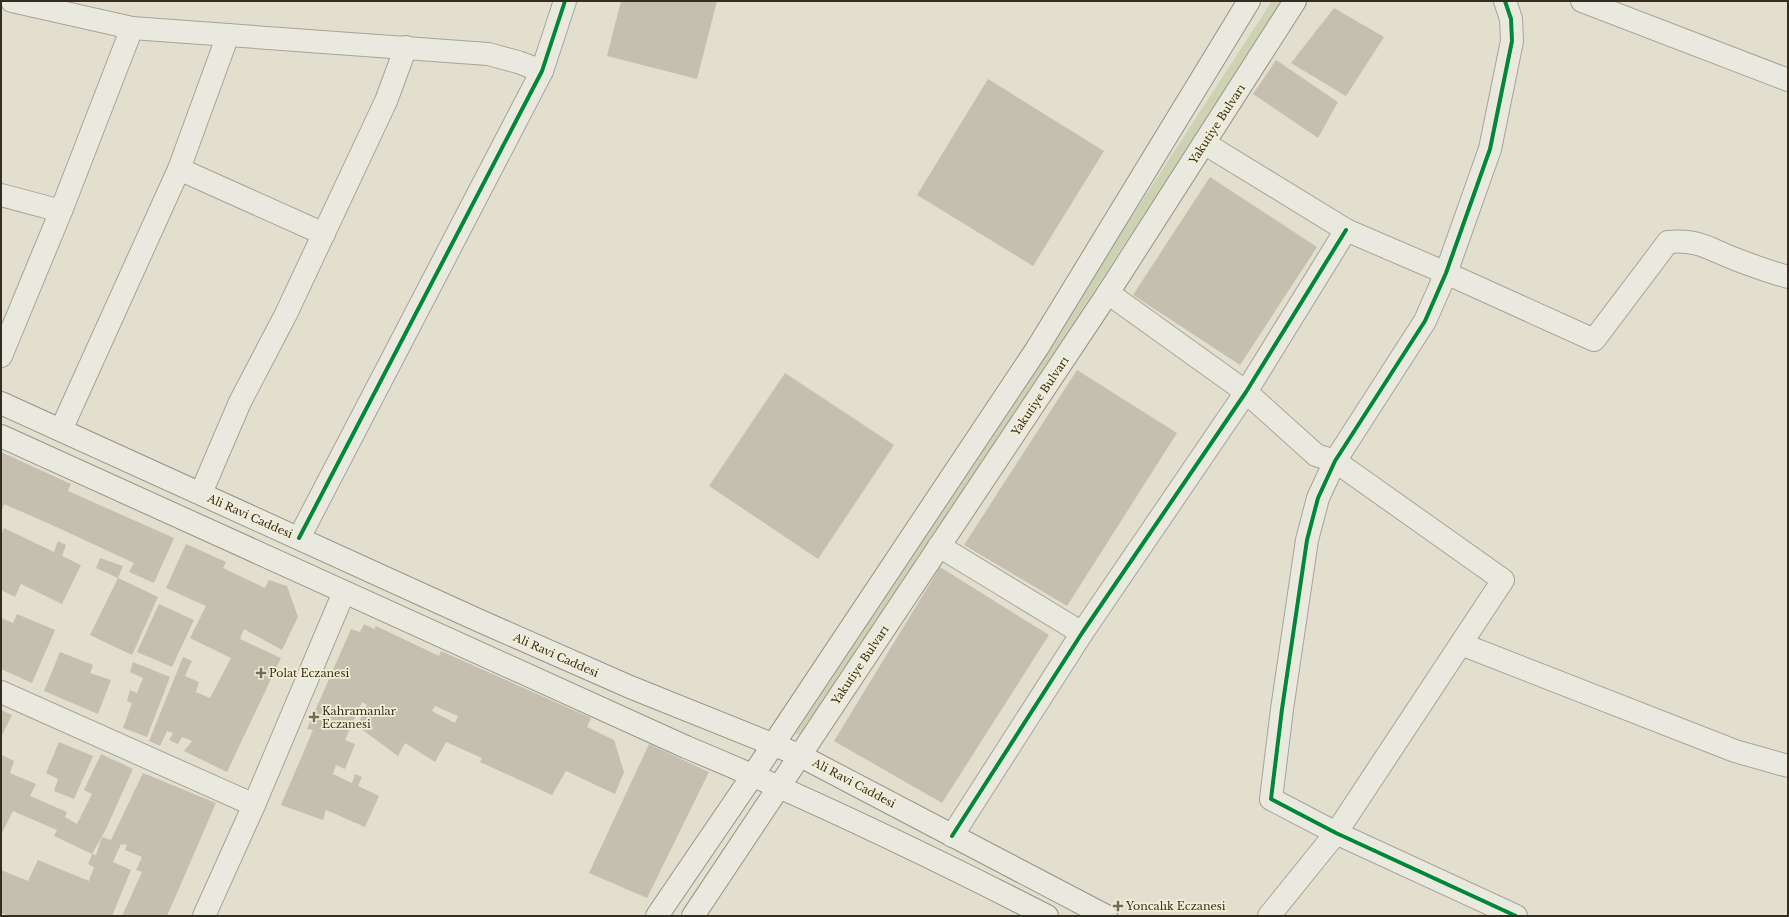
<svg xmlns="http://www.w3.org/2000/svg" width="1789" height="917" font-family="'Libre Baskerville',serif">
<rect width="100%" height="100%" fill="#e2dfcf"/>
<polygon fill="#cdd2b3" points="1272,1 1284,1 803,735 795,734"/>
<g fill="#c5bfb0" fill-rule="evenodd">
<polygon points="621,1 717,1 697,79 607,56"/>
<polygon points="1334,8 1384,37 1346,96 1291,63"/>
<polygon points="1276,60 1338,102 1318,138 1253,94"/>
<polygon points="988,79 1104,151 1033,266 917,195"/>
<polygon points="1210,177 1317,247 1240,365 1133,295"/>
<polygon points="1077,370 1177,433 1067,606 964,545"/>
<polygon points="785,373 894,445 818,559 709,486"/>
<polygon points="1,452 71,484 68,491 174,538 154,583 129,572 134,563 52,525 4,504 1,514"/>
<polygon points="4,528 54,552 58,541 66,545 62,556 81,565 62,604 21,584 15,597 1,590 1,535"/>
<polygon points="186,544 226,562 223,568 265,588 269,580 287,586 298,617 282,650 244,629 240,639 281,658 227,772 184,751 192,741 182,737 178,744 169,740 173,733 167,731 160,746 149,741 183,657 192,661 185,676 199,682 196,692 210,698 231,658 190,638 206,606 166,588"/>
<polygon points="100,558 123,566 118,578 96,568"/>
<polygon points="940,567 1049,635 942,803 834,741"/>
<polygon points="118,578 158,597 132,655 90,635"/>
<polygon points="159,604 194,620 172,667 137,652"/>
<polygon points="17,614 55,630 32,683 1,669 1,618 13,623"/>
<path d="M364,624L374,629L376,626L439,656L441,651L591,718L587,727L614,740L624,772L615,794L566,771L552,795L480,762L482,758L446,742L435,762L405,743L398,756L357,726L367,705L362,702L345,740L355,744L345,769L336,765L333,774L352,783L355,774L362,777L358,786L379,796L365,827L326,810L323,820L281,805L313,730L307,729L351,629L360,632ZM435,706L458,716L455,723L432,711Z"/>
<polygon points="60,652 93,665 90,673 111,680 98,714 44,691"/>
<polygon points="133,662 170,677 147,737 123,728 132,703 127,701 130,690 137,693 143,678 130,672"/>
<polygon points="1,710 12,715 1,737"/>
<polygon points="59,742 93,756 74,799 54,791 58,779 46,773"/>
<polygon points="649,744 709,772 647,898 589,873"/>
<polygon points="101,754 133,769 105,831 92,854 96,855 102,837 111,840 143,773 216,803 167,916 122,916 142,872 136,870 142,857 125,850 127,845 121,844 113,862 131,870 112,916 10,916 1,913 1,870 28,881 38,860 89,881 94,867 88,864 92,854 54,836 57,830 13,811 1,835 2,755 14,761 10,773 36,784 30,796 67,812 65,817 77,824 92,794 84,790"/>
</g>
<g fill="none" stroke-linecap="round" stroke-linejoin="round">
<defs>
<g id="street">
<polyline points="12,1 132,28 488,54 518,62 542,71"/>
<polyline points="1505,1 1511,19 1512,41 1490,149 1446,273 1425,321 1335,461 1318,498 1307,540 1282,709 1271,799 1336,833 1516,916"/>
<polyline points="1582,1 1788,80"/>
<path d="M1204,143L1346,230L1446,273L1594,340L1668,242C1698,239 1709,249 1735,259C1753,266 1770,272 1788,277"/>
<polyline points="179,169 324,234"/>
<polyline points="1,195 61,211"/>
<polyline points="1108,293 1246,392 1316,455 1335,461 1503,580 1336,833 1269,916"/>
<polyline points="1,356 61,211 132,28"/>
<polyline points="61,430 179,169 228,35"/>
<polyline points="201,493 240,402 286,314 386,101 406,47"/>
<polyline points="299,538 542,71 565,1"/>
<polyline points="939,546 1082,633"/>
<polyline points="1461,644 1735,751 1788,766"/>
<polyline points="1,692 254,805"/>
<polyline points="952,836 1082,633 1246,392 1346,230"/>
<polyline points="204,916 254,805 344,592"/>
</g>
<g id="secondary">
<polyline points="1,403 480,621 630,687 799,755 1106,916"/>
<path d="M1,436L686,747C809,798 928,855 1047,916"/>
<polyline points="657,916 753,775 1038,347 1249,1"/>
<polyline points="693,916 1108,293 1295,1"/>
</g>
</defs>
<use href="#street" stroke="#a7a497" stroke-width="24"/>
<use href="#secondary" stroke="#979388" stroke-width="24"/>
<use href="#street" stroke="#eae9df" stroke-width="22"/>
<use href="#secondary" stroke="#eae9df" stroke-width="22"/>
<defs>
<g id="cycleway">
<polyline points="1505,1 1511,19 1512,41 1490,149 1446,273 1425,321 1335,461 1318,498 1307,540 1282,709 1271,799 1336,833 1516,916"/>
<polyline points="299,538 542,71 565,1"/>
<polyline points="952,836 1082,633 1246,392 1346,230"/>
</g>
</defs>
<use href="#cycleway" stroke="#f2eed5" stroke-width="6"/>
<use href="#cycleway" stroke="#00873e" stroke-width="4"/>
</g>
<g fill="#726c5d" stroke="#f2eed5" stroke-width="1.5">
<path d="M259 667h4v4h4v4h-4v4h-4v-4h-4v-4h4z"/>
<path d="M312 711h4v4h4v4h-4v4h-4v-4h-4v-4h4z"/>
<path d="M1116 900h4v4h4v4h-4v4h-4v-4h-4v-4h4z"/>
</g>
<g text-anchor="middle" stroke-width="3.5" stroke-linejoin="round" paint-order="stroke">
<g font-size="11" fill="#352e20" stroke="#f2eed5">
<text transform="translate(1217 124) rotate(-57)" y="4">Yakutiye Bulvarı</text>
<text transform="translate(1040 396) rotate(-56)" y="4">Yakutiye Bulvarı</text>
<text transform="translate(250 516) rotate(24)" y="4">Ali Ravi Caddesi</text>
<text transform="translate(556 655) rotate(24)" y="4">Ali Ravi Caddesi</text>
<text transform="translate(860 665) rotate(-56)" y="4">Yakutiye Bulvarı</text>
<text transform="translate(854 783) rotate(28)" y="4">Ali Ravi Caddesi</text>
</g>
<g font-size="11" fill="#352e20" stroke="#f2eed5" text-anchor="start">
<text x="269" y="677">Polat Eczanesi</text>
<text x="322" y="715">Kahramanlar<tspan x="322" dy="13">Eczanesi</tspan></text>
<text x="1126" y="910">Yoncalık Eczanesi</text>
</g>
</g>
<rect width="1789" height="917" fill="none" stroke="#352e20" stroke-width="4"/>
</svg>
